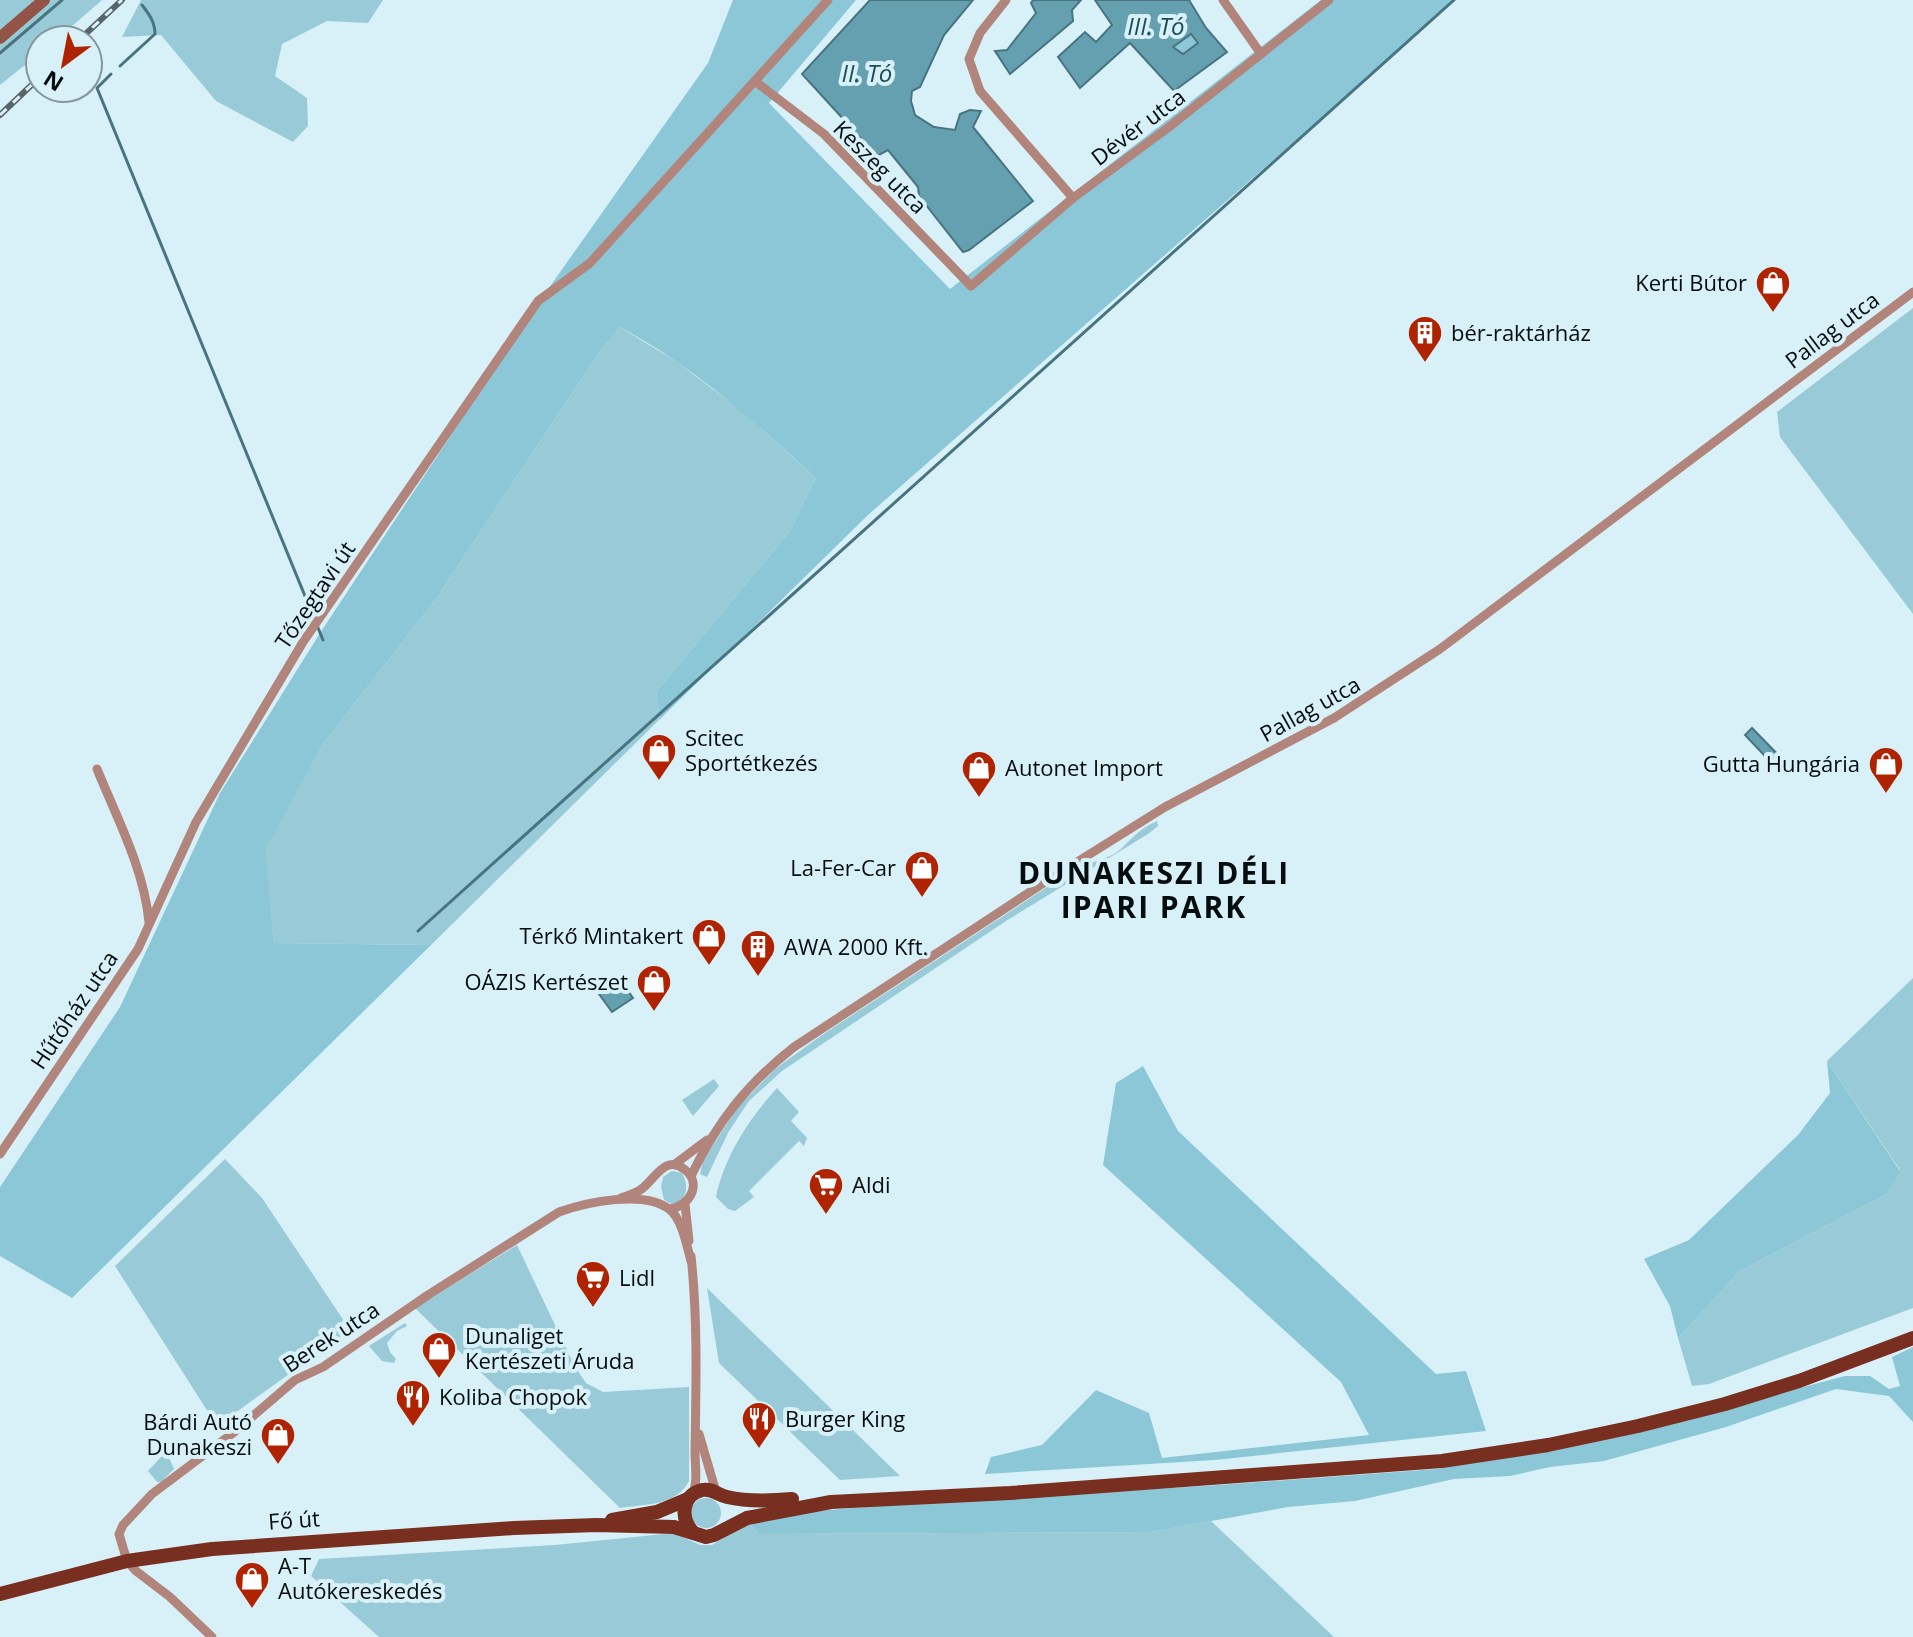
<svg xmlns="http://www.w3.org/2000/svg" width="1913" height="1637" font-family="'Open Sans',sans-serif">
<rect width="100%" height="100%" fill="#d8f1f8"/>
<g fill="#98cad8">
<polygon points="0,0 43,0 0,31"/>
<polygon points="50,0 102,0 56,40 40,40 40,53 0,85 0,44"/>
<polygon points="141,0 383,0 368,23 327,21 282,44 275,76 307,98 308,126 293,142 216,101 161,35 122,37"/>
<polygon points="1913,308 1913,614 1780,437 1777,412"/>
<polygon points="620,327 677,362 743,412 816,478 790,531 656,692 660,719 431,945 274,943 264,850 323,744 436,599 598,354"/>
<path d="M1157,821L1158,826L1148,834L1006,921L782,1071L749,1101L729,1131L707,1177L700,1174L703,1161L737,1108L775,1069L822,1035L1076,868C1090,862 1111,859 1122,848C1134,836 1141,828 1157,821Z"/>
<polygon points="1913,978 1913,1308 1709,1384 1692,1386 1678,1338 1740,1271 1887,1194 1900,1170 1827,1061"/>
<polygon points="714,1079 719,1086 693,1116 682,1100"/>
<path d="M777,1088L799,1112L791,1121L807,1138L804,1146L799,1141L749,1191L754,1197L735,1211L728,1209L716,1197C724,1157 750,1117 777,1088Z"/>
<polygon points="225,1159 262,1198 350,1330 217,1426 115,1266"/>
<path d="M672,1171L682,1173C689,1185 688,1201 672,1204L664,1200L661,1187L663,1177Z"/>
<path d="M517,1245L574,1365L586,1383L603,1392L689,1387V1481C676,1506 645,1504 620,1508L415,1308Z"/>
<polygon points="707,1288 900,1476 840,1480 719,1363"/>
<polygon points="405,1323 407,1326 397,1331 387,1343 390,1352 396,1359 394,1363 382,1361 369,1346"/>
<polygon points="162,1456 169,1458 174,1469 161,1482 157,1482 148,1471"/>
<circle cx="706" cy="1513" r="15"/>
<polygon points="1211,1521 1334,1637 379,1637 311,1576 319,1559 555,1545 674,1533 700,1545 712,1545 750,1522 758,1534 1151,1532"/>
</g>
<g fill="#8bc7d7">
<path d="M733,0H856L769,103L950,289L1321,0H1456L868,515L660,719L656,692L790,531L816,478C755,422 693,366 620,327L598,354L436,599L323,744L265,850L274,943L431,945L72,1298L0,1256V1187L120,1007L220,793L322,630L546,292L708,63Z"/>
<polygon points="1192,34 1198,43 1182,54 1172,47"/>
<polygon points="1827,1061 1900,1171 1887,1194 1740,1271 1678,1338 1670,1306 1644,1259 1689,1240 1798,1135 1830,1093"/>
<polygon points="1143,1066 1178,1131 1436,1374 1466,1371 1486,1431 1215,1460 985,1474 991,1457 1042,1445 1096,1390 1149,1413 1162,1458 1369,1435 1341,1382 1103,1165 1116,1083"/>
<polygon points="1913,1347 1913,1422 1889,1396 1836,1389 1726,1427 1604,1461 1550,1467 1510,1476 1454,1479 1355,1501 1288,1507 1151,1532 758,1534 750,1522 816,1511 919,1503 1204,1486 1437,1469 1637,1431 1845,1376 1870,1376 1889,1389 1900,1386 1892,1357"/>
</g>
<g fill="#65a0b0" stroke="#487480" stroke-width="2" fill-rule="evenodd">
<polygon points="870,0 973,0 944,35 920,87 912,91 911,101 915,115 934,127 955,130 960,114 970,110 981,111 973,127 1033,201 969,250 963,252 919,196 918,187 888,150 877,156 802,74"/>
<polygon points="1033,0 1081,0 1072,10 1073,21 1010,74 995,51 1007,50 1036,13 1031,3"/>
<path d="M1095,0H1189L1206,28L1227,52L1174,91L1130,43L1080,88L1058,57L1085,32L1096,42L1112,25ZM1191,34L1198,43L1183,54L1173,47Z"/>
<polygon points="1752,728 1790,767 1782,774 1745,735"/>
<polygon points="620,979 633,998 612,1012 599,994"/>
</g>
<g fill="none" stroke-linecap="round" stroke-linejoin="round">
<g stroke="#487480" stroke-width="3">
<polyline points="0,53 62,0"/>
<path d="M120,66L155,34C155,22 149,14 142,5"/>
<polyline points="111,74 97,88 323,640"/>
<polyline points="418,931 1454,0"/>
</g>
<g stroke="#b1857b" stroke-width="9">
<polyline points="1006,0 980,33 969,59 980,91 1073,198"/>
<polyline points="1223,0 1261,54"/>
<polyline points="756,82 824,134 971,286 1073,198 1169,127 1329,0"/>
<path d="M97,769C117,818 144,869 149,922"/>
<polyline points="0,1154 138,949 196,822 303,642 538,301 590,263 828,0"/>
<polyline points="675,1164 707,1140"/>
<path d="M691,1176C717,1122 747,1084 794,1047L1042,884L1165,807L1334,718L1440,649L1913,292"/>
<path d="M621,1198C629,1195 638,1193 644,1187C656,1177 666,1155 684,1169C703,1183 690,1206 670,1209"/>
<polyline points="685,1204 689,1241"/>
<path d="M691,1256C698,1321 696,1386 695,1451C695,1467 698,1479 693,1494"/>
<polyline points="699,1434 716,1492"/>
<path d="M212,1637L170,1597L136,1571L127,1561L119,1534L123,1525L152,1494L233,1433L295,1380L323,1367L428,1295L559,1212C587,1202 644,1190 669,1209C682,1218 687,1247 691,1261"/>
</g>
<polyline stroke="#915446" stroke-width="12" points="0,38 44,0"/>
<g stroke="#782f20" stroke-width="14">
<polyline points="612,1520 657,1512 688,1499"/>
<path d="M692,1531C680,1517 682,1495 702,1490C712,1488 718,1495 727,1497C748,1502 770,1501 792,1499"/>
<polyline points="0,1594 127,1561 212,1549 514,1528 596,1525 674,1527 706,1537 714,1535 747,1518 831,1502 1010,1493 1442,1461 1548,1445 1638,1426 1725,1404 1799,1381 1913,1338"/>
</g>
<defs>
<g id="rail">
<polyline points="79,40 122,0"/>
<polyline points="0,115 40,77"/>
</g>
</defs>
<use href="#rail" stroke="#566569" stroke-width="6"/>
<use href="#rail" stroke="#d8f1f8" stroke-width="3" stroke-dasharray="9" stroke-linecap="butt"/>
</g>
<defs>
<symbol id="shop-pin" viewBox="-11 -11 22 30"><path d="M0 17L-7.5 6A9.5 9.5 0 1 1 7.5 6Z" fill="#b02301" stroke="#d8f1f8"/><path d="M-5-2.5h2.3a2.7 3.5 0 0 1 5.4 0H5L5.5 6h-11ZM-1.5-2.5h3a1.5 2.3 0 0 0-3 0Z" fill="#fff"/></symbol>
<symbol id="building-pin" viewBox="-11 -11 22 30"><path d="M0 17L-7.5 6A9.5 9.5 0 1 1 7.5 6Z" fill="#b02301" stroke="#d8f1f8"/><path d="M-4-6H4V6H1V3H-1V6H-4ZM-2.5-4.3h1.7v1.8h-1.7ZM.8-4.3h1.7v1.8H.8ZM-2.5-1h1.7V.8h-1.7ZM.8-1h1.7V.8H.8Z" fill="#fff"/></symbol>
<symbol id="supermarket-pin" viewBox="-11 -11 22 30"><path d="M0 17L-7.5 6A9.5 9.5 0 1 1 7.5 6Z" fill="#b02301" stroke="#d8f1f8"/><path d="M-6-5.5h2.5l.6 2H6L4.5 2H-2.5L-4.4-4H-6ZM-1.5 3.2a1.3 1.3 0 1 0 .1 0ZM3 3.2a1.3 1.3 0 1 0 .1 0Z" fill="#fff"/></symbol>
<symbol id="restaurant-pin" viewBox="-11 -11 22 30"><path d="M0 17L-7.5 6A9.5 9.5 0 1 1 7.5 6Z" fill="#b02301" stroke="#d8f1f8"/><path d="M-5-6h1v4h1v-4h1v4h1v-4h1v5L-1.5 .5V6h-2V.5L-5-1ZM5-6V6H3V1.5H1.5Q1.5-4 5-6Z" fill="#fff"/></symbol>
</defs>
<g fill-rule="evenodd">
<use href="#shop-pin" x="1753" y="263" width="40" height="54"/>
<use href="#building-pin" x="1405" y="313" width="40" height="54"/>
<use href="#shop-pin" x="639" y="731" width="40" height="54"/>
<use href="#shop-pin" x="1866" y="744" width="40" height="54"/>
<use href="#shop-pin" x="959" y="748" width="40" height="54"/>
<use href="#shop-pin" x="902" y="848" width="40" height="54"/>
<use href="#shop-pin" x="689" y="916" width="40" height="54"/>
<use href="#building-pin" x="738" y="927" width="40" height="54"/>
<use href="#shop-pin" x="634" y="962" width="40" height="54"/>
<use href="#supermarket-pin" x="806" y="1165" width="40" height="54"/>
<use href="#supermarket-pin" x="573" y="1258" width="40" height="54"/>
<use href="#shop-pin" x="419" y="1329" width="40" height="54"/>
<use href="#restaurant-pin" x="393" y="1377" width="40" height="54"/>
<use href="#restaurant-pin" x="739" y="1399" width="40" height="54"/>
<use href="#shop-pin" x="258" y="1415" width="40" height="54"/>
<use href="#shop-pin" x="232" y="1559" width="40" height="54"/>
</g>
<g text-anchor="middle" stroke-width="8" stroke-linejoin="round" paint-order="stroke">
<g font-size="22" fill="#050d0f" stroke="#d8f1f8">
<text transform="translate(1138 127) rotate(-37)" y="8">Dévér utca</text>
<text transform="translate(880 167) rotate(45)" y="8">Keszeg utca</text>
<text transform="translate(1832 330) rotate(-37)" y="8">Pallag utca</text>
<text transform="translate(315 595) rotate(-56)" y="8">Tőzegtavi út</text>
<text transform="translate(1310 709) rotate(-29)" y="8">Pallag utca</text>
<text transform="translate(74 1010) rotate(-56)" y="8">Hűtőház utca</text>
<text transform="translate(331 1337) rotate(-33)" y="8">Berek utca</text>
<text transform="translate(294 1520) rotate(-4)" y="8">Fő út</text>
</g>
<g font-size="22" fill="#050d0f" stroke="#d8f1f8" text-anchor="start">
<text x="1747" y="291" text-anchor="end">Kerti Bútor</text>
<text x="1451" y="341">bér-raktárház</text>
<text x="685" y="746">Scitec<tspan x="685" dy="25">Sportétkezés</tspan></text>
<text x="1860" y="772" text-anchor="end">Gutta Hungária</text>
<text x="1005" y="776">Autonet Import</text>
<text x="896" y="876" text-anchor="end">La-Fer-Car</text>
<text x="683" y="944" text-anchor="end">Térkő Mintakert</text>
<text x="784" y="955">AWA 2000 Kft.</text>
<text x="628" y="990" text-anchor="end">OÁZIS Kertészet</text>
<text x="852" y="1193">Aldi</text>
<text x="619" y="1286">Lidl</text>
<text x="465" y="1344">Dunaliget<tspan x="465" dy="25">Kertészeti Áruda</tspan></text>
<text x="439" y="1405">Koliba Chopok</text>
<text x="785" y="1427">Burger King</text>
<text x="252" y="1430" text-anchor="end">Bárdi Autó<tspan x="252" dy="25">Dunakeszi</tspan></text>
<text x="278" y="1574">A-T<tspan x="278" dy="25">Autókereskedés</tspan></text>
</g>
<g font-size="24" font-style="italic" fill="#1b4e5a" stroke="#d8f1f8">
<text x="1156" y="35">III. Tó</text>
<text x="867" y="82">II. Tó</text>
</g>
<g font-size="30" font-weight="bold" letter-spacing="2" fill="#050d0f" stroke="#d8f1f8">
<text x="1154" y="884">DUNAKESZI DÉLI<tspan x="1154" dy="34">IPARI PARK</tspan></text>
</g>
</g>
<g transform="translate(64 64) rotate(212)"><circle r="38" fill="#d8f1f8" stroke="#84969b" stroke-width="2"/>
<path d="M0-6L14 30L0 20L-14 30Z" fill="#b02301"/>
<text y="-12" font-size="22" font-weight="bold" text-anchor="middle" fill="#050d0f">N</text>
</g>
</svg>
